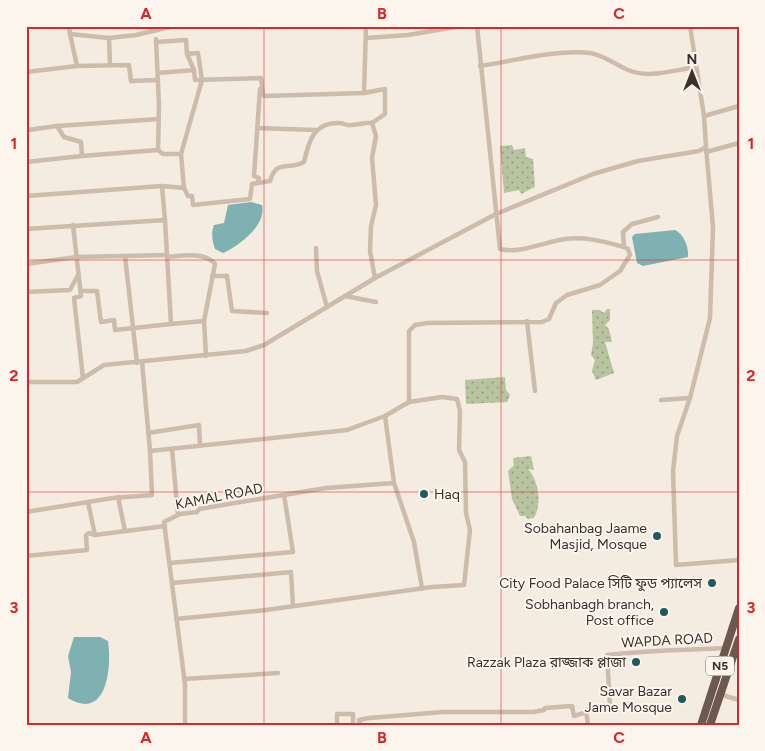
<svg xmlns="http://www.w3.org/2000/svg" width="765" height="751" font-family="Figtree,'Noto Sans Bengali',sans-serif">
<defs>
<pattern id="grass-dots" width="8" height="8" patternUnits="userSpaceOnUse" patternTransform="scale(1.25)"><rect width="8" height="8" fill="#b8c4a0"/><path d="M2 2h.1M6 6h.1" fill="none" stroke="#97a083" stroke-width="1.8" stroke-linecap="round"/></pattern>
</defs>
<rect width="100%" height="100%" fill="#f4ebe1"/>
<g fill="url(#grass-dots)">
<polygon points="512,145 514,150 525,148 526,157 533,159 535,187 521,194 519,190 504,193 500,146"/>
<polygon points="607,309 610,309 610,320 605,325 609,329 612,342 605,342 614,373 596,380 592,371 595,360 591,355 593,343 592,310 600,310 604,313"/>
<polygon points="505,377 506,390 510,395 507,402 466,404 465,380"/>
<path d="M531,456L534,470L528,469C539,481 542,504 534,518L528,519L525,516H520L512,499L508,471L514,465L513,458Z"/>
</g>
<g fill="#7fb0b2">
<path d="M251,202L262,205C267,225 239,246 223,253L215,249C212,240 211,233 214,225L224,223L228,205Z"/>
<path d="M675,230C684,234 689,248 688,257L643,266L637,263L632,237L635,234Z"/>
<path d="M74,637H100L108,641C112,667 107,722 68,698L71,672L68,656Z"/>
</g>
<g fill="none" stroke-linecap="round" stroke-linejoin="round">
<g stroke="#cdbbac" stroke-width="4.5">
<polyline points="69,26 70,34 109,38 136,35 174,26"/>
<polyline points="690,26 704,116"/>
<polyline points="109,38 110,65"/>
<polyline points="366,38 408,35 461,26"/>
<polyline points="156,42 186,40 187,54 194,70 158,73"/>
<polyline points="77,66 129,65 131,81 158,80"/>
<path d="M480,66C513,61 558,49 590,53C606,56 614,64 628,70C648,79 675,70 696,67"/>
<polyline points="194,70 195,80 261,78 263,95 265,96 364,93 366,26"/>
<polyline points="26,72 77,66 70,34"/>
<polyline points="364,93 385,89 385,114 372,123"/>
<polyline points="57,126 159,119"/>
<polyline points="26,128 28,130 57,126 64,137 81,142 82,156 158,150 159,106 156,39"/>
<polyline points="257,128 315,130"/>
<polyline points="706,147 713,227 710,318 690,398 677,436 673,471 676,565 739,560"/>
<path d="M158,150L163,154H181L184,188L188,196H192L193,205L250,199L252,184L270,181C277,158 288,171 304,162C309,140 314,122 340,123C343,123 345,125 348,125C356,126 363,122 372,123L376,136L372,158L376,205L371,226L370,251L375,278"/>
<polyline points="706,152 739,143"/>
<polyline points="181,154 202,80 198,53 187,54"/>
<polyline points="26,162 82,156"/>
<polyline points="258,181 259,178 254,176 260,89"/>
<polyline points="162,186 184,188"/>
<polyline points="26,196 162,186 165,220"/>
<polyline points="73,225 81,296 74,298 83,378"/>
<polyline points="26,229 165,220 171,324 204,321 206,356"/>
<polyline points="624,247 623,232 632,224 658,217"/>
<polyline points="316,248 317,271 327,307"/>
<polyline points="125,256 137,363"/>
<path d="M167,257C182,256 204,251 215,264L204,321"/>
<polyline points="26,264 77,257 167,255"/>
<polyline points="212,276 227,276 232,311 267,313"/>
<polyline points="81,291 97,291 101,322 114,320 115,330 171,324"/>
<polyline points="26,292 70,290 78,275"/>
<polyline points="345,296 376,302"/>
<polyline points="527,321 535,391"/>
<polyline points="142,362 150,451"/>
<polyline points="26,382 77,382 104,365 246,351 264,345 375,278 496,214 593,174 638,161 699,151 706,147 704,116 739,106"/>
<polyline points="661,400 690,398"/>
<polyline points="148,433 199,425 200,445"/>
<polyline points="172,449 178,515"/>
<polyline points="118,497 125,531"/>
<polyline points="88,502 95,535 165,526"/>
<polyline points="26,512 113,498 152,495 150,451 347,430 385,416"/>
<polyline points="26,556 87,550 86,535 89,533 95,535"/>
<polyline points="170,563 293,552 284,495"/>
<polyline points="172,583 291,572 293,606"/>
<path d="M422,588L414,542L394,483L385,416L409,402V331L415,325L427,323L542,322L549,319L556,303L567,295L600,285L620,271L630,255L628,249L624,247C605,242 585,236 565,239C544,242 521,254 500,249L477,26"/>
<polyline points="176,619 266,610 432,587 464,585 470,530 466,513 465,462 459,450 460,411 457,399 442,397 409,402"/>
<polyline points="184,679 278,673"/>
<polyline points="719,694 739,700"/>
<polyline points="185,725 185,684 164,522 180,514 197,512 199,509 326,488 394,483"/>
<polyline points="337,725 337,714 353,714 353,725"/>
<polyline points="360,725 359,720 369,718 443,712 533,712 544,710 545,708 572,706 574,716 587,712"/>
<path d="M588,725L586,710L610,705L607,655C646,650 686,650 726,648"/>
</g>
<g stroke="#6c584f" stroke-width="8">
<polyline points="701,725 739,608"/>
<polyline points="710,725 739,639"/>
</g>
</g>
<path fill="none" stroke="#d62828" stroke-width="1" stroke-opacity="0.55" d="M264,26V725M501,26V725M26,260H739M26,492H739"/>
<g fill="#1f5a5e" stroke="#fbf5ee" stroke-width="2">
<circle cx="424" cy="494" r="5"/>
<circle cx="657" cy="536" r="5"/>
<circle cx="712" cy="583" r="5"/>
<circle cx="664" cy="612" r="5"/>
<circle cx="636" cy="662" r="5"/>
<circle cx="682" cy="699" r="5"/>
</g>
<g text-anchor="middle" stroke-width="4" stroke-linejoin="round" paint-order="stroke">
<rect fill="#fbf5ee" stroke="#756b66" stroke-width="1" x="706" y="656.5" width="28" height="19" rx="4"/>
<g font-size="12" font-weight="bold" fill="#3b302b">
<text x="720" y="670">N5</text>
</g>
<g font-size="14" fill="#3b302b" stroke="#fbf5ee" text-anchor="end">
<text x="434" y="499" text-anchor="start">Haq</text>
<text x="647" y="533">Sobahanbag Jaame<tspan x="647" dy="16">Masjid, Mosque</tspan></text>
<text x="702" y="588">City Food Palace সিটি ফুড প্যালেস</text>
<text x="654" y="609">Sobhanbagh branch,<tspan x="654" dy="16">Post office</tspan></text>
<text x="626" y="667">Razzak Plaza রাজ্জাক প্লাজা</text>
<text x="672" y="696">Savar Bazar<tspan x="672" dy="16">Jame Mosque</tspan></text>
</g>
<g font-size="14" fill="#3b302b" stroke="#fbf5ee">
<text transform="translate(219 496) rotate(-11)" y="5">KAMAL ROAD</text>
<text transform="translate(667 640) rotate(-3)" y="5">WAPDA ROAD</text>
</g>
</g>
<rect width="765" height="751" fill="none" stroke="#fbf5ee" stroke-width="55"/>
<g transform="translate(692 72)" stroke="#fbf5ee" stroke-width="4" paint-order="stroke">
<path d="M0-4L9 19L0 12L-9 19Z" fill="#3b302b"/>
<text y="-8" font-size="14" font-weight="bold" text-anchor="middle" fill="#3b302b">N</text>
</g>
<rect x="28" y="28" width="710" height="696" fill="none" stroke="#d62828" stroke-width="2"/>
<g font-size="16" text-anchor="middle" font-weight="bold" fill="#d62828">
<text x="146" y="19">A</text>
<text x="382" y="19">B</text>
<text x="619" y="19">C</text>
<text x="14" y="149">1</text>
<text x="751" y="149">1</text>
<text x="14" y="381">2</text>
<text x="751" y="381">2</text>
<text x="14" y="613">3</text>
<text x="751" y="613">3</text>
<text x="146" y="743">A</text>
<text x="382" y="743">B</text>
<text x="619" y="743">C</text>
</g>
</svg>
